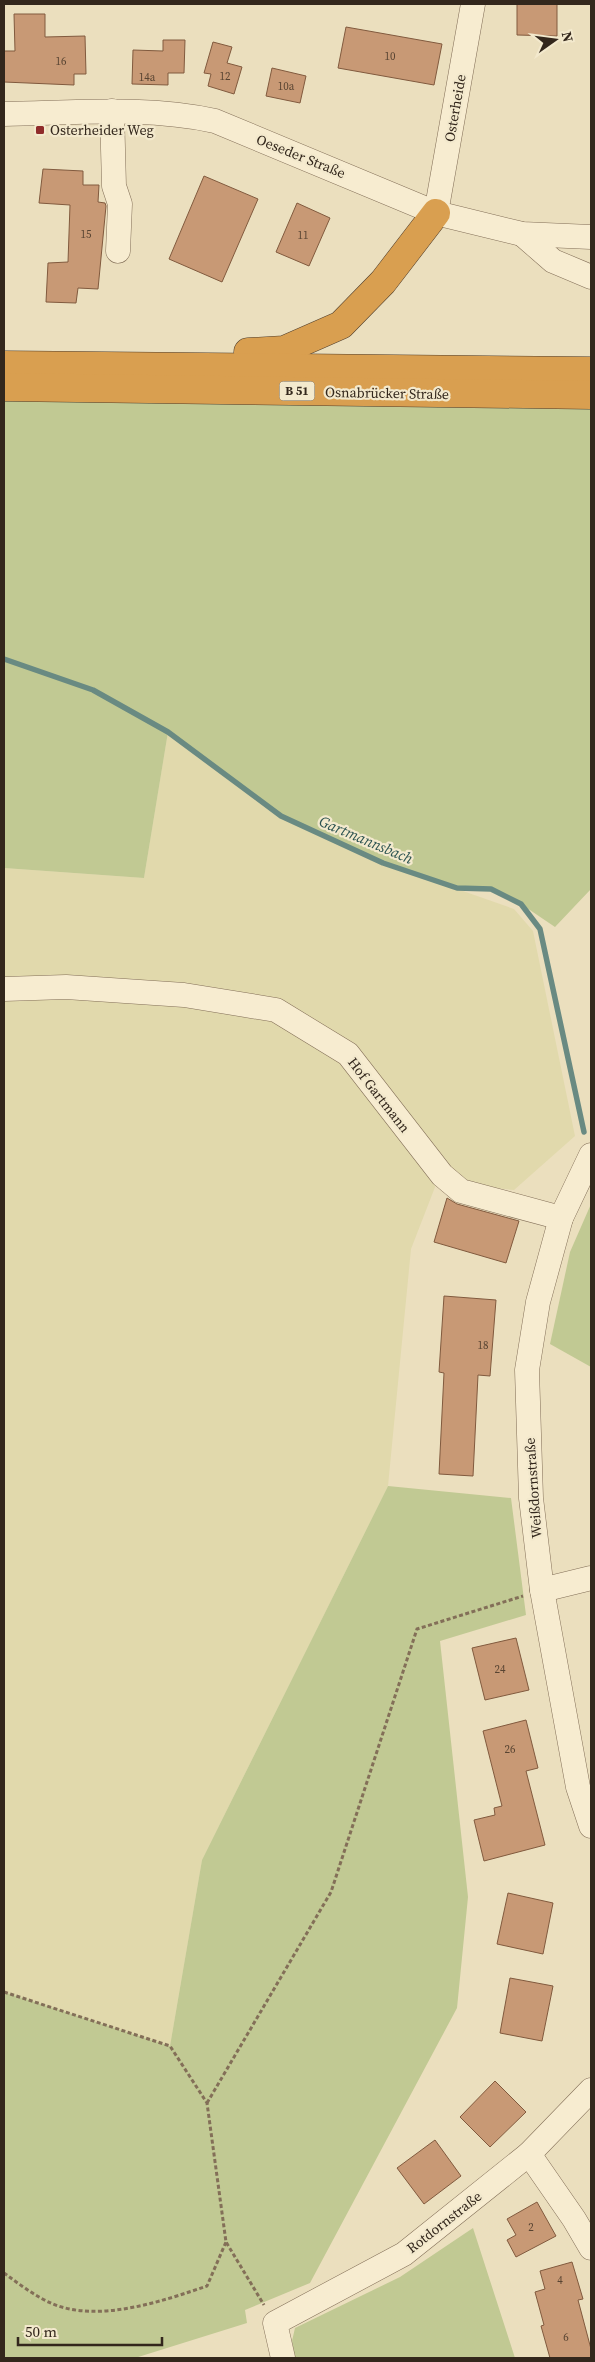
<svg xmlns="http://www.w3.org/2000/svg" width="595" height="2362" font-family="'Source Serif 4',serif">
<rect width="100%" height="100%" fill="#ebdfbe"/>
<polygon fill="#e1d9ac" points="168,732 281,816 383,863 514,909 533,931 575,1136 514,1190 437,1182 411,1249 388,1486 202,1860 170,2046 4,1992 4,868 144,878"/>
<g fill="#c1c993">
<polygon points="4,400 591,408 591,889 555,927 521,904 491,889 457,888 383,863 281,816 168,732 144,878 4,868"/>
<polygon points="591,1204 591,1367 550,1344 570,1252"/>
<polygon points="388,1486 511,1498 526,1615 440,1641 468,1897 457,2008 310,2283 245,2310 247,2323 135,2358 4,2358 4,1992 170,2046 202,1860"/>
<polygon points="473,2228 515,2358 295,2358 292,2341 295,2328 400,2277"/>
</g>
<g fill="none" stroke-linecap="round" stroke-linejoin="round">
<polyline stroke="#698a82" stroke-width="5.5" points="4,659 93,690 168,732 281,816 383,863 457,888 491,889 521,904 540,929 584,1132"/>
</g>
<g fill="#c89975" stroke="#815a3e">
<polygon points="517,4 557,4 557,36 517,35"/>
<polygon points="14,14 45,14 45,37 85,36 86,74 74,74 74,85 4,82 4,51 15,51"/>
<polygon points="346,27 442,44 434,85 338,68"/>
<polygon points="163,40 185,40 184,73 168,73 168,85 132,84 133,50 163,51"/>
<polygon points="213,42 232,47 227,63 242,67 234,94 208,86 211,74 204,73"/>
<polygon points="272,68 306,76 300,103 266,96"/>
<polygon points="43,169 83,171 83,185 99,185 98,202 105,203 106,206 98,289 78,288 76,303 46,302 48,263 68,262 70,205 39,203"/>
<polygon points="204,176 258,199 222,282 169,259"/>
<polygon points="297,203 330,218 309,266 276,252"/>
<polygon points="447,1198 457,1204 519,1221 506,1263 434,1242"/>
<polygon points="444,1296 496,1300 490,1376 478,1375 473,1476 439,1474 444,1373 439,1372"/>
<polygon points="516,1638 529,1690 485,1700 472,1648"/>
<polygon points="526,1720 538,1768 526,1771 545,1845 484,1861 474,1820 495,1815 494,1808 502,1806 483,1731"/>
<polygon points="508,1893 553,1903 543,1954 497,1944"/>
<polygon points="510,1978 553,1986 542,2041 500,2033"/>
<polygon points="495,2081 526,2112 490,2147 460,2117"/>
<polygon points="435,2140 461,2176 424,2204 397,2168"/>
<polygon points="537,2202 556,2236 516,2257 507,2240 516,2235 507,2219"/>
<polygon points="572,2262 583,2299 578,2300 591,2349 591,2358 550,2358 541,2326 544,2325 535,2292 545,2289 540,2271"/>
</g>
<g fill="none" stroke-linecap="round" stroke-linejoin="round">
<defs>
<g id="minor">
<polyline points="112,111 114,186 120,204 118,251"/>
<path d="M4,114C74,113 147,106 215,121L436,213L522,234L591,237"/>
<polyline points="436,213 473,4"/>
<polyline points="522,234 553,261 591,277"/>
<polyline points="4,989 66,987 184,995 276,1010 348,1054 442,1175 461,1191 561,1218"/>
<polyline points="591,1155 561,1218 538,1302 527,1370 531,1498 542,1590 578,1787 591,1826"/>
<polyline points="542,1590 591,1578"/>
<polyline points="529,2154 574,2219 591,2248"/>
<polyline points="283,2358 275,2323 404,2254 529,2154 591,2090"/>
</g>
<g id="highway">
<polyline points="248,352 284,350 341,325 383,282 436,213"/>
<polyline points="4,365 591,371"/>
<polyline points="4,387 591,395"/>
</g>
</defs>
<use href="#minor" stroke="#836f58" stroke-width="25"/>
<use href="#highway" stroke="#503e2c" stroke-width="29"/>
<g stroke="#836f58" stroke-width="3" stroke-dasharray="4 2.5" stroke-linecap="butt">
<polyline points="4,1992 170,2046 207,2103 226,2242 264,2305"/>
<polyline points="207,2103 331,1892 417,1629 523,1596"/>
<path d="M4,2273C19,2284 36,2297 53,2304C99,2323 163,2301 207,2286L226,2242"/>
</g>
<use href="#minor" stroke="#f7ecd0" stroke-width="24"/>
<use href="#highway" stroke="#d99f50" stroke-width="28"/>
</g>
<rect fill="#8f2b2a" stroke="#f3e9cd" stroke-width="2" x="35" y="125" width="10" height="10" rx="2.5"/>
<g text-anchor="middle" stroke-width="4.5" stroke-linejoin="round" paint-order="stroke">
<g font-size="11" fill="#584432">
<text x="390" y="60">10</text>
<text x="61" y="65">16</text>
<text x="225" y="80">12</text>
<text x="147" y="81">14a</text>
<text x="286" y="90">10a</text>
<text x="86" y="238">15</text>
<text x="303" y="239">11</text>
<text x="483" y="1349">18</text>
<text x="500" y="1673">24</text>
<text x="510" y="1753">26</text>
<text x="531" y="2231">2</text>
<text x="560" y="2284">4</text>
<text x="566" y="2341">6</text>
</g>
<rect fill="#f3e9cd" stroke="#6d6151" stroke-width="1" x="279.5" y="381.5" width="35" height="19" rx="4"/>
<g font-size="12" font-weight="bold" fill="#33271c">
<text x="297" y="395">B 51</text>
</g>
<g font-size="14" fill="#33271c" stroke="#f3e9cd">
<text transform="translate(455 108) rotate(-80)" y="5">Osterheide</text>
<text transform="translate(301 156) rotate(22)" y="5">Oeseder Straße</text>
<text transform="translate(387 393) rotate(1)" y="5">Osnabrücker Straße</text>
<text transform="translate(379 1095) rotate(52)" y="5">Hof Gartmann</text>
<text transform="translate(533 1488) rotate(-94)" y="5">Weißdornstraße</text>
<text transform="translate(444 2222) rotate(-38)" y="5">Rotdornstraße</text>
</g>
<g font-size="14" fill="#33271c" stroke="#f3e9cd" text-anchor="start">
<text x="50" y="135">Osterheider Weg</text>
</g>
<g font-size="15" font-style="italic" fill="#2b5250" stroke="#f3e9cd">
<text transform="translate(366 840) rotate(23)" y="5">Gartmannsbach</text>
</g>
</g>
<rect width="595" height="2362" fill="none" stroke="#33271c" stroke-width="10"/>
<g transform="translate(555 40) rotate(76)" stroke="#f3e9cd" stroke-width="4" paint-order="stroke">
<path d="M0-4L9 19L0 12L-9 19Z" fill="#33271c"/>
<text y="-8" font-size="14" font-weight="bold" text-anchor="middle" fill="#33271c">N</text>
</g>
<path d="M18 2337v8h144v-8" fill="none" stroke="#33271c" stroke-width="2.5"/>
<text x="25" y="2337" font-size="15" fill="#33271c" stroke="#f3e9cd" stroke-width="4" paint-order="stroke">50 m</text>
</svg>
